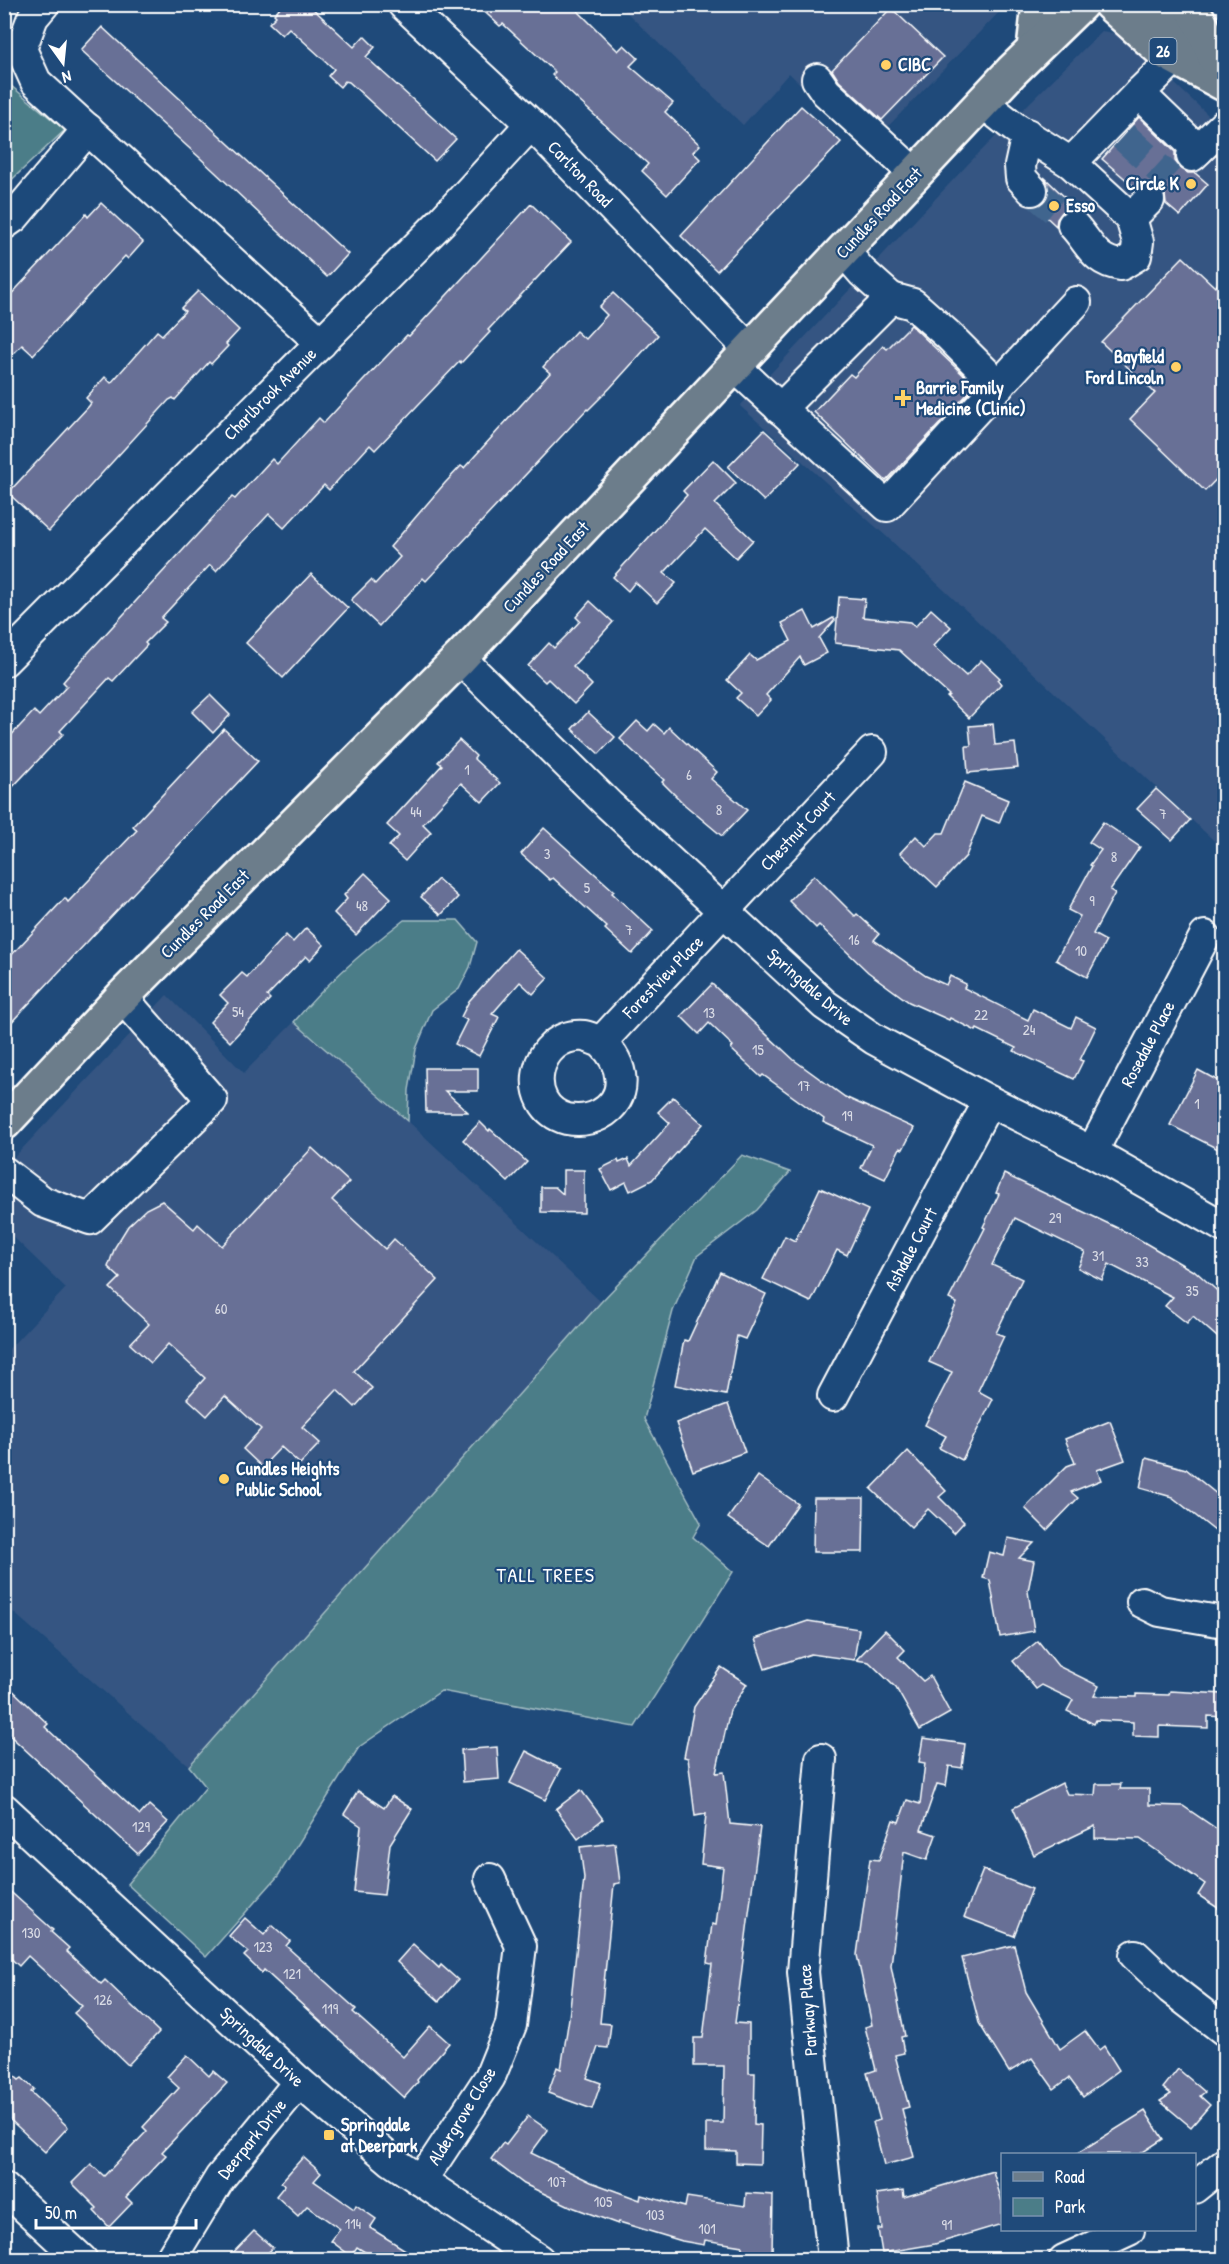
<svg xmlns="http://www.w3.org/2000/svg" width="1229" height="2264" font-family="'Patrick Hand',sans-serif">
<rect width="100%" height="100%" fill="#1f4a7a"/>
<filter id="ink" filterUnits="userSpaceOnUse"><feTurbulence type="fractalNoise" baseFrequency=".0167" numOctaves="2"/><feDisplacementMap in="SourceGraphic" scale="12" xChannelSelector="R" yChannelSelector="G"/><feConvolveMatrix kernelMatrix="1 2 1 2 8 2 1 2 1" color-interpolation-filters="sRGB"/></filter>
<g filter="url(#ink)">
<g fill="#355582">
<polygon points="619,5 1006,5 866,149 789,73 743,125"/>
<polygon points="1102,31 1123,35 1224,130 1224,850 886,536 740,406 970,162"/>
<polygon points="167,995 244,1073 294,1022 408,1121 601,1302 189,1766 5,1605 5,1353 66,1288 5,1229 5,1167"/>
</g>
<g fill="#4b7d88" stroke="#a5bec4" stroke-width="1.5">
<polygon points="5,81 65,130 5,186"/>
<path d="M404,920H458L477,942L470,967L459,989L432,1010L416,1049L409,1090L408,1121L294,1022C327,982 363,951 404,920Z"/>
<polygon points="742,1155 790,1172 757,1210 697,1256 673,1311 644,1419 701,1523 693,1537 733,1572 635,1727 441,1691 359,1747 278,1876 206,1957 127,1884 206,1787 189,1766 601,1302"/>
</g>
<g fill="#687096" stroke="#fff" stroke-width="1.5">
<polygon points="283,4 308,4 354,47 364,36 375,47 366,57 456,139 435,161 349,82 345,81 340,87 328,76 334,69 289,28 282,35 269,23 276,16 274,14"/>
<polygon points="476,4 571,4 618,51 624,45 638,58 630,66 673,103 665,112 700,145 693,152 700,159 667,195 642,171 648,164 579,101 552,75 555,72 503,24 500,26"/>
<polygon points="891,8 943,57 882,120 839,81 832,70"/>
<polygon points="102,27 348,254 327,277 199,157 81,50"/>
<polygon points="801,106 841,142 717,271 681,236"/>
<polygon points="1139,117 1175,152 1175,161 1180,168 1188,173 1195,173 1208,184 1180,216 1166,204 1165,195 1161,187 1153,183 1145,183 1136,188 1102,159"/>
<polygon points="1044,177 1077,209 1069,208 1062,212 1057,219 1056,226 1036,207 1044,202 1049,195 1049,186"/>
<polygon points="101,203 143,242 128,259 125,256 33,355 22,345 4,363 4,302 86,214 88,217"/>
<polygon points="531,204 571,242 488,330 490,332 461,363 460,361 375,450 370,445 329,490 324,485 284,528 269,514 216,571 210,565 161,618 166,622 145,643 147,645 113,681 109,678 60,731 63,734 4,796 4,743 34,711 39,716 67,686 63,682 88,653 232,497 235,499 272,459 277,464 319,418 324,423 363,381 407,335 409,336"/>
<polygon points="1183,257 1215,287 1224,278 1224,471 1205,491 1130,419 1155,393 1101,342"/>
<polygon points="198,291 239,330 226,344 228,346 211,364 209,362 175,400 173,398 169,400 49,531 8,493 89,406 91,403 86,398 105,377 111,383 157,331 162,335 185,311 181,308"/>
<polygon points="613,293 658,335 610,388 588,410 587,409 426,581 423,578 379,626 351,600 371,580 375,584 400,557 390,547 445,483 461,466 464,468 550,373 543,367 576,331 585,339 607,315 599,307"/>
<polygon points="911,325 975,386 886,481 814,412 850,374 854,377 883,346 887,349"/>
<polygon points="764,430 800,463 764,501 728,467"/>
<polygon points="713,460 736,483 715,504 753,540 736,558 705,529 664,573 676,583 657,603 635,582 628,591 613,577 687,495 683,491"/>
<polygon points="311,574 348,608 283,678 246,643"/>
<polygon points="839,597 865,599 863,617 910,622 915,627 931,609 951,627 933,646 966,676 981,660 1000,678 998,680 1001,684 969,718 947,697 949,695 899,650 835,643"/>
<polygon points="590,601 613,622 573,666 592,685 574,704 548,679 545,682 528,666 549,643 554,648 567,635 580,621 576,617"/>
<polygon points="805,611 814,629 833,618 835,620 819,638 827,653 804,665 800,657 766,695 771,700 756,716 736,698 741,693 727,680 750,655 756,660 791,641 782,623"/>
<polygon points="210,695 230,715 213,733 192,712"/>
<polygon points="588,712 615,737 599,754 572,729"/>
<polygon points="637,721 648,731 654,724 664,733 669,727 717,772 711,779 747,810 722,836 685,805 662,782 664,780 620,739"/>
<polygon points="993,724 995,745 1015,743 1018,768 968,773 966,746 971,746 969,726"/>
<polygon points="224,729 258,761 4,1030 4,963 65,898 68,902 137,830 133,826"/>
<polygon points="459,740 476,756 474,759 500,783 482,802 461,783 423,824 431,832 405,861 389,846 399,836 387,825 442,765 438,762"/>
<polygon points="965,782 1008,800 999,823 982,816 966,856 937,887 900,853 916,836 926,846 938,833 944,833"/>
<polygon points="1156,789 1190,820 1172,840 1137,809"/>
<polygon points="1103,822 1140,847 1110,890 1115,893 1093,934 1106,941 1087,977 1056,960 1080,916 1068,910 1092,866 1090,865 1101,850 1089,842"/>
<polygon points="544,828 614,891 612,893 653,931 632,954 605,929 607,927 553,878 550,880 521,854"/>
<polygon points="365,873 391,898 356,935 334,913 347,899 344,895"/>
<polygon points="814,875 855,916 857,914 879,934 874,940 926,976 946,985 950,976 966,984 964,988 1028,1020 1033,1009 1071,1028 1076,1017 1096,1027 1080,1060 1083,1061 1074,1079 1014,1051 1016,1048 977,1029 976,1031 950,1018 949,1020 909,1002 868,972 819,925 816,928 789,901"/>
<polygon points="438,879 458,897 441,915 421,897"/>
<polygon points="306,928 324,945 310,960 306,956 267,996 270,999 230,1042 210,1022 228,1003 220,995 242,973 247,977 286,935 293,942"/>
<polygon points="516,949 548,978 533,994 520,982 492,1014 499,1017 479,1056 455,1044 467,1020 461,1017 469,1001"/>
<polygon points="712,984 794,1060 845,1097 914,1128 903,1149 900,1148 885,1179 861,1168 872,1145 823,1122 824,1119 763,1075 761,1077 731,1049 733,1046 709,1023 699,1034 681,1016"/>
<polygon points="425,1068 478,1068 478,1091 445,1091 468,1112 426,1112"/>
<polygon points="1198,1070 1224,1084 1224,1152 1170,1125"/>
<polygon points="673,1097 703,1124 652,1180 630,1191 626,1182 611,1190 600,1169 618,1160 619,1163 628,1159 631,1166 670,1123 658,1112"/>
<polygon points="480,1122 489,1131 490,1129 527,1162 508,1182 463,1140"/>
<polygon points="312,1148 349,1182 332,1200 385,1249 394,1239 438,1280 354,1371 372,1388 355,1407 337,1390 302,1427 320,1443 300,1464 281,1447 262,1467 243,1449 261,1429 225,1396 207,1416 187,1398 205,1378 168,1344 151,1363 130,1344 149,1324 110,1288 120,1278 108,1267 115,1247 128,1226 146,1209 162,1201 194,1229 198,1224 222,1246"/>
<polygon points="563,1170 584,1170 584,1213 541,1212 541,1187 555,1187 563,1194"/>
<polygon points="1004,1174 1130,1234 1193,1271 1194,1270 1224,1297 1224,1343 1193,1316 1187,1323 1165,1306 1173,1297 1109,1264 1102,1280 1078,1268 1085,1252 1015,1218 992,1265 1022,1279 996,1333 1004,1336 978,1391 993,1399 962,1460 939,1448 946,1436 925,1425 952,1372 929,1362 957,1303 949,1299 985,1228 983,1227 999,1194 996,1193"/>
<polygon points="820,1188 868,1210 847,1255 837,1250 811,1302 763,1279 785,1236 795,1241"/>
<polygon points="720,1272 766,1294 745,1339 737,1336 726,1395 675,1385 684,1340 688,1341"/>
<polygon points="728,1404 745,1452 693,1471 676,1423"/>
<polygon points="1110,1421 1125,1460 1097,1470 1101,1480 1071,1492 1078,1498 1047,1530 1025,1508 1067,1466 1075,1463 1065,1439"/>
<polygon points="908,1451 946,1491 939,1497 964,1522 954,1533 928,1509 911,1527 871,1489"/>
<polygon points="1146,1458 1186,1469 1224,1500 1224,1519 1215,1531 1172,1497 1140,1488"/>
<polygon points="758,1476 798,1504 769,1546 728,1518"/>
<polygon points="814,1498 864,1498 863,1552 813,1552"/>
<polygon points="1008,1538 1034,1543 1019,1558 1034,1561 1028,1591 1034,1631 1000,1637 990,1580 983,1578 989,1552 1004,1556"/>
<polygon points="808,1621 859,1629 854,1660 811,1654 765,1669 755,1639"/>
<polygon points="885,1630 905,1650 898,1657 923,1681 930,1676 950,1713 920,1730 896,1688 869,1662 856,1660"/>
<polygon points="1038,1641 1058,1666 1099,1686 1094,1696 1136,1697 1136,1694 1169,1695 1170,1691 1224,1694 1224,1717 1208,1716 1208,1728 1159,1726 1159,1737 1133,1736 1133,1722 1096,1720 1094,1724 1067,1711 1073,1700 1042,1685 1036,1689 1013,1661"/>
<polygon points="721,1667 747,1684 730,1710 716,1773 724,1772 730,1824 760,1827 735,2023 749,2024 749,2073 755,2073 754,2124 761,2125 760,2164 736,2163 736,2151 706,2150 706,2123 723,2123 724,2066 694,2066 694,2038 703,2038 712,1964 707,1963 712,1924 716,1925 723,1867 701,1864 706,1814 695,1816 688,1758 684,1757 694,1707"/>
<polygon points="4,1682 48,1724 45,1727 140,1815 149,1805 168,1822 138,1854 4,1730"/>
<polygon points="923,1738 965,1744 962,1768 949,1766 946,1786 937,1784 921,1830 936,1835 927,1860 904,1852 891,1966 905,2036 901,2037 904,2053 895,2055 909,2107 902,2109 914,2157 884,2165 873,2122 880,2120 867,2073 876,2070 865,2027 872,2025 857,1955 870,1859 879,1860 893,1820 899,1822 907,1800 920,1804 925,1763 919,1762"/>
<polygon points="497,1747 499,1779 463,1782 461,1750"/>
<polygon points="526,1751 561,1769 545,1800 510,1783"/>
<polygon points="1062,1783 1067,1794 1095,1795 1096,1784 1121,1784 1120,1789 1149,1789 1149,1805 1183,1806 1224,1834 1224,1912 1198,1895 1205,1884 1140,1839 1095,1838 1095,1826 1034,1855 1013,1808"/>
<polygon points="581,1790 603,1819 578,1839 556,1809"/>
<polygon points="358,1791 384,1808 392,1796 412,1809 390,1844 384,1895 354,1892 361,1826 344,1814"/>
<polygon points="615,1843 620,1883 614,1884 600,2023 611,2024 608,2048 598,2047 587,2078 601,2083 592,2109 548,2093 557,2067 561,2069 569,2018 584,1878 580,1847"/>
<polygon points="983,1870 1032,1889 1014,1936 964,1917"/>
<polygon points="4,1886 53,1930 51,1932 69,1948 66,1951 101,1984 105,1980 159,2032 128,2065 74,2013 82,2006 28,1956 19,1966 4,1952"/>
<polygon points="245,1918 264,1935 272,1925 290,1941 286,1946 356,2009 353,2012 403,2057 430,2026 449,2043 417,2080 418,2082 404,2098 264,1970 262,1973 244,1956 248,1952 229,1936"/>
<polygon points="413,1944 439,1968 441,1965 458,1980 439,2001 397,1962"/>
<polygon points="1014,1945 1026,1992 1060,2049 1085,2031 1099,2050 1104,2046 1119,2070 1083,2097 1069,2078 1054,2089 1032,2058 1009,2072 979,2023 962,1958"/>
<polygon points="187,2055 209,2076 213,2071 227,2083 162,2152 166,2155 126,2197 132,2203 109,2227 94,2211 97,2208 72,2183 91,2164 104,2176 147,2131 143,2127 179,2088 167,2077"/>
<polygon points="4,2067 19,2080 22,2078 34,2089 31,2092 68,2127 45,2152 4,2114"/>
<polygon points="1178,2069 1205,2092 1200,2096 1210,2105 1191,2127 1160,2101 1171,2094 1163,2088"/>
<polygon points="1145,2111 1163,2139 1140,2154 1076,2154"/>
<polygon points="528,2116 548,2130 531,2153 591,2182 640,2200 641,2195 685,2207 687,2197 745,2206 746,2193 773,2195 772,2255 742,2253 742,2246 705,2240 704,2245 682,2241 619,2222 618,2224 572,2207 524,2184 491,2159 503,2143 506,2145"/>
<polygon points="303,2157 321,2173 314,2181 354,2209 356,2205 376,2219 370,2228 420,2259 376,2259 357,2247 351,2256 331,2241 340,2229 307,2206 298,2216 276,2196 285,2185 281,2182"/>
<polygon points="993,2171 1002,2202 1002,2224 935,2244 882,2253 878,2229 882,2229 877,2194 903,2190 904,2197"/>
<polygon points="254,2231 273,2248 261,2259 227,2259"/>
</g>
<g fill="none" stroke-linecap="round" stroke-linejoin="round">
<g stroke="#41658e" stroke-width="30" stroke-dasharray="30 15" stroke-linecap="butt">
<polyline points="1123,136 1170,179"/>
<polyline points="1032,190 1073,225"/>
</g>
<defs>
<g id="minor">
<polyline points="44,4 33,17 21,49 36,82 321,343"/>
<polyline points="403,4 531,124 750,350"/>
<polyline points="1175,58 1139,93 1198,150"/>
<polyline points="817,79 826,92 915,174"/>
<polyline points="982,102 1014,127 1071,163 1131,218 1149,200"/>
<polyline points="1027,134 1020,166 1021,178 1032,190"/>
<polyline points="1192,156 1224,125"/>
<polyline points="1071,163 1139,93"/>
<polyline points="4,224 14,217 88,129"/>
<path d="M1073,225C1090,243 1094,262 1121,265L1136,256L1138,242L1131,218"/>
<polyline points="891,298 913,304 948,335 999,386"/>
<polyline points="734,366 887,506 1076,302"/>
<polyline points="780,409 891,298 862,272 843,250"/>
<polyline points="460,658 609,805 825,1005 874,1039 989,1101 1092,1152 1224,1227"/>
<polyline points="4,661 442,221 531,124"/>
<path d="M601,1042C596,1040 589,1037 584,1036C534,1032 519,1106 567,1119C578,1121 589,1120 599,1115C631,1098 624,1063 601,1042L872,752"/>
<polyline points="1092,1152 1205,936"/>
<polyline points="4,1172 43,1202 90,1219 212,1100 122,997"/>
<polyline points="833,1396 989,1101"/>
<polyline points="1142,1602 1160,1611 1224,1622"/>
<polyline points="821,1759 803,1972 833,2260"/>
<polyline points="4,1809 299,2082 392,2161 539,2260"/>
<polyline points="1135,1955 1171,1989 1224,2030"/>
<polyline points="420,2180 436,2159 490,2077 511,2025 521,1946 490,1879"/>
<polyline points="4,2188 82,2260"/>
<polyline points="1194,2188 1224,2164"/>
<polyline points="170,2260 220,2178 299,2082"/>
<polyline points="1064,2260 1129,2230"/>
</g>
<g id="major">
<polyline points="1110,4 1161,50 1224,84"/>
<polyline points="1154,4 1212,69"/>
<polyline points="1190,4 1204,30 1215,58"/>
<polyline points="1034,49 1039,4"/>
<polyline points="4,1123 122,997 460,658 1012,71 1081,4"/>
</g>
</defs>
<use href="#minor" stroke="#fff" stroke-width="34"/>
<use href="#major" stroke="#fff" stroke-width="38"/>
<use href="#minor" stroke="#1f4a7a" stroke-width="30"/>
<use href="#major" stroke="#6c7d8b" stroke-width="33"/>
</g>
</g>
<g fill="#ffd166" stroke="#1f4a7a" stroke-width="2">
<circle cx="886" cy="65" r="6"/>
<circle cx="1191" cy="184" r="6"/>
<circle cx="1054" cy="206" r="6"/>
<circle cx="1176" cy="367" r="6"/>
<path d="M900 389h6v6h6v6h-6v6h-6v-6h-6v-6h6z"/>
<circle cx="224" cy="1479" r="6"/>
<rect x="323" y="2129" width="12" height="12" rx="3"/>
</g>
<g text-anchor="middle" stroke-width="4.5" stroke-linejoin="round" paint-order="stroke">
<g font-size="15" fill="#d9dbe5">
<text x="467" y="775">1</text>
<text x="689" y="780">6</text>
<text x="719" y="815">8</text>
<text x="416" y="817">44</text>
<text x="1163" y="819">7</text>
<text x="547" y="859">3</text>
<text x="1114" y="862">8</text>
<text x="587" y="893">5</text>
<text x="1092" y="906">9</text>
<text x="362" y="911">48</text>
<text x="629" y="935">7</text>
<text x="854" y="945">16</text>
<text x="1081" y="956">10</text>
<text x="238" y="1017">54</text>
<text x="709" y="1018">13</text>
<text x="981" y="1020">22</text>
<text x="1029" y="1035">24</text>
<text x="758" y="1055">15</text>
<text x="804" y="1091">17</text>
<text x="1197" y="1109">1</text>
<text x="847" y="1121">19</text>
<text x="1055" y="1223">29</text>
<text x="1098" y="1261">31</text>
<text x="1142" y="1267">33</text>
<text x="1192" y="1296">35</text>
<text x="221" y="1314">60</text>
<text x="141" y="1832">129</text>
<text x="31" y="1938">130</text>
<text x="263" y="1952">123</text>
<text x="292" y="1979">121</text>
<text x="103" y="2005">126</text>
<text x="330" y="2014">119</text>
<text x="557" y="2187">107</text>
<text x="603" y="2207">105</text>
<text x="655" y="2220">103</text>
<text x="353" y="2229">114</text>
<text x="947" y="2230">91</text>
<text x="707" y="2234">101</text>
</g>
<rect fill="#1f4a7a" stroke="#bcc9d7" stroke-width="1.5" x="1149.5" y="38" width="27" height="26" rx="4.5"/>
<g font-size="16" font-weight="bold" fill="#fff">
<text x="1163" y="57">26</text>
</g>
<g font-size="18" font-weight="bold" fill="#fff" stroke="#1f4a7a" text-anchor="start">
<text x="898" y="71">CIBC</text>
<text x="1179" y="190" text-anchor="end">Circle K</text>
<text x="1066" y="212">Esso</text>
<text x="1164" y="363" text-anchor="end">Bayfield<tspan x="1164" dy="21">Ford Lincoln</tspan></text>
<text x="916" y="394">Barrie Family<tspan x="916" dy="21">Medicine (Clinic)</tspan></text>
<text x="236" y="1475">Cundles Heights<tspan x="236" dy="21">Public School</tspan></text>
<text x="341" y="2131">Springdale<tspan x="341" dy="21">at Deerpark</tspan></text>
</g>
<g font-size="18" fill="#fff" stroke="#1f4a7a">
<text transform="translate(580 174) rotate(46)" y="6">Carlton Road</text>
<text transform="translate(879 213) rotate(-47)" y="6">Cundles Road East</text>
<text transform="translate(270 394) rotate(-45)" y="6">Charlbrook Avenue</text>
<text transform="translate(546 567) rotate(-47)" y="6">Cundles Road East</text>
<text transform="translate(798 831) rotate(-47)" y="6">Chestnut Court</text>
<text transform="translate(205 914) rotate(-45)" y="6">Cundles Road East</text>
<text transform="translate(663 977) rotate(-46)" y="6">Forestview Place</text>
<text transform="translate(810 987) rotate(41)" y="6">Springdale Drive</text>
<text transform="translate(1148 1044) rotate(-62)" y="6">Rosedale Place</text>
<text transform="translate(911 1249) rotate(-62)" y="6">Ashdale Court</text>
<text transform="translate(808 2010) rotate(-94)" y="6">Parkway Place</text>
<text transform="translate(262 2047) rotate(43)" y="6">Springdale Drive</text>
<text transform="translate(462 2116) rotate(-58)" y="6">Aldergrove Close</text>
<text transform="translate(252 2139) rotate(-51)" y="6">Deerpark Drive</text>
</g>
<g font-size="20" letter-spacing="1.5" fill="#fff" stroke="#1f4a7a">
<text x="546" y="1582">TALL TREES</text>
</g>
</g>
<rect width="1229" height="2264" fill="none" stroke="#1f4a7a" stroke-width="24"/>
<rect x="12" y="12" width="1205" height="2240" fill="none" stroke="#fff" stroke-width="2" filter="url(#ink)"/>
<rect x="1001" y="2153" width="195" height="78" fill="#1f4a7a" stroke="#7992af" stroke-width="1.5"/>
<rect x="1013" y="2172" width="30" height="9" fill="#6c7d8b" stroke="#7992af" stroke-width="1.5"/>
<text x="1055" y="2183" font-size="18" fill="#ffffff">Road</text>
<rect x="1013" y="2198" width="30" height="18" fill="#4b7d88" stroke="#7992af" stroke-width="1.5"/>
<text x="1055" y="2213" font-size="18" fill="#ffffff">Park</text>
<g transform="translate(63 63) rotate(165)" stroke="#1f4a7a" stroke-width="4.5" paint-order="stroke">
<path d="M0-4.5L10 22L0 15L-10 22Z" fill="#ffffff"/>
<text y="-9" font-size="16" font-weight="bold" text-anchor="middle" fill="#ffffff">N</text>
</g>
<path d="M36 2219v9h160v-9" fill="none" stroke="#ffffff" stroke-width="3"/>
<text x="45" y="2219" font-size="18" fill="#ffffff" stroke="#1f4a7a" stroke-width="4.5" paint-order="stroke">50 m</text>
</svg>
